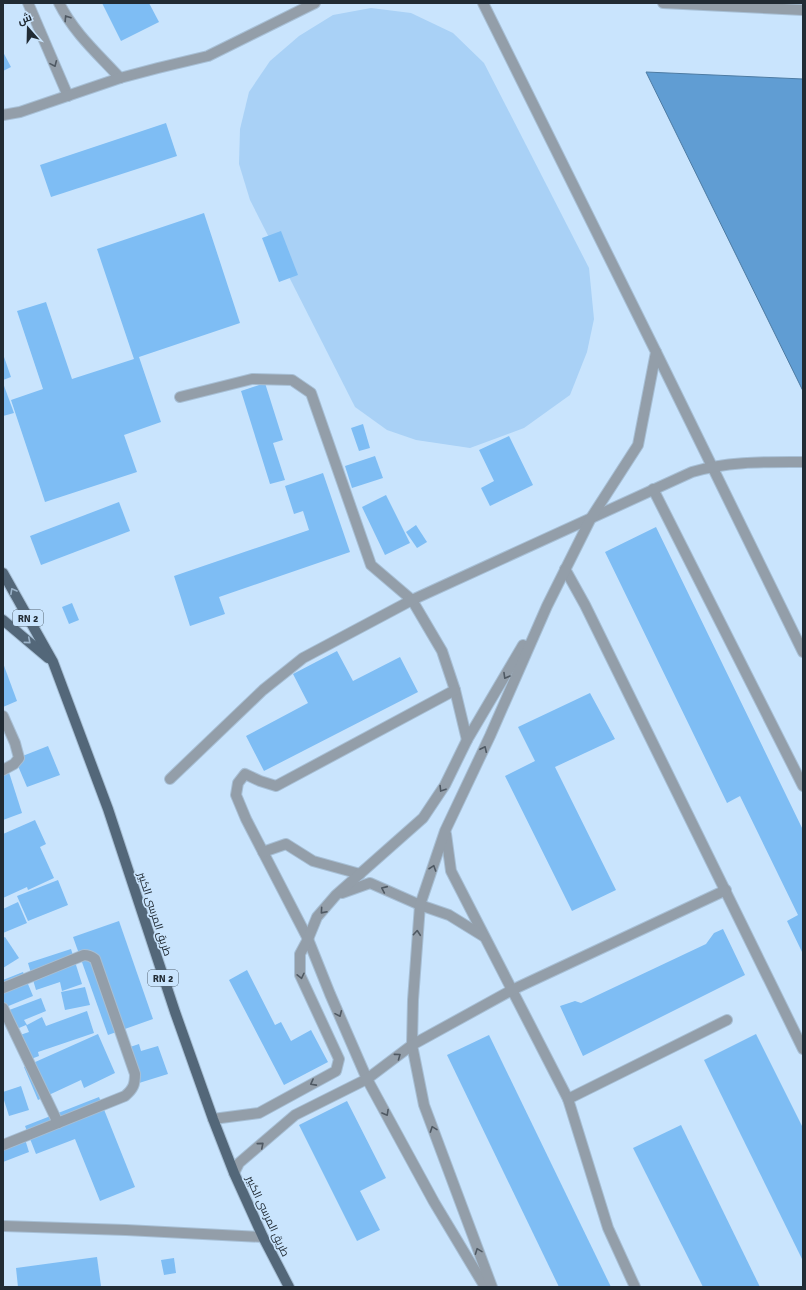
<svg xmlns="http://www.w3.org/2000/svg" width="806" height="1290" font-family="Signika,Cairo,sans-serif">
<rect width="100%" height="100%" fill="#c9e4fd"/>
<polygon fill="#a9d1f6" points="371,8 411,13 453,33 484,63 589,268 594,319 587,352 570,395 524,428 470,448 416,440 387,430 355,407 250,200 239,164 240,129 249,92 270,61 299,36 333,15"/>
<polygon fill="#609dd3" stroke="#4d7ba3" points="646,72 803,79 803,391"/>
<g fill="#7ebdf4">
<polygon points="102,3 149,3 159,22 121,41"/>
<polygon points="3,52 11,67 3,71"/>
<polygon points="166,123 177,156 51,197 40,165"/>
<polygon points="204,213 240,323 139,357 161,422 124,435 137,472 45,502 11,400 43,389 17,311 46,302 72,379 134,359 97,249"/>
<polygon points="281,231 298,275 279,282 262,238"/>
<polygon points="3,354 11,377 3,380"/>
<polygon points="3,383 14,413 3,416"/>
<polygon points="265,383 283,440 273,443 285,480 270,484 241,391"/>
<polygon points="363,424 370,448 359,451 351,428"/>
<polygon points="509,436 533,485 490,506 481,488 494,481 479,450"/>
<polygon points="375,456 383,478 352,488 345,466"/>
<polygon points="323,473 350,552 219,597 225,614 190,626 174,576 309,530 303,511 294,514 285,486"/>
<polygon points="386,495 410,543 385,555 362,507"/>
<polygon points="119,502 130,531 41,565 30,536"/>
<polygon points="416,525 427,542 417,548 406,532"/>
<polygon points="656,527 803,830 803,954 787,921 798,915 740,796 727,803 605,552"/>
<polygon points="72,603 79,620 69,624 62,607"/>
<polygon points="337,651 353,681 400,657 418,692 264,771 246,736 308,703 293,674"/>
<polygon points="3,663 17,701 3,707"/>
<polygon points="590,693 615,739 555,767 616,890 572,911 505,776 535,761 518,727"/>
<polygon points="48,746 60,775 27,787 15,759"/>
<polygon points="6,763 22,813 3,820 3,764"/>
<polygon points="35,820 46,844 40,847 54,878 28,890 27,887 3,898 3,834"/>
<polygon points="58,880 68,905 28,921 17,896"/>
<polygon points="18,902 27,923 3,933 3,909"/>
<polygon points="119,921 153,1019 108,1035 73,937"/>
<polygon points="723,929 745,975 583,1056 560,1006 575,1001 581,1003 706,944 714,933"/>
<polygon points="5,937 19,958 3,968 3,938"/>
<polygon points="71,949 82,984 62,991 60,982 36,990 28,963"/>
<polygon points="247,970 275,1025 281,1022 291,1041 311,1030 328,1062 284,1085 229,980"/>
<polygon points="23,972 33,996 6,1007 3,1000 3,980"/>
<polygon points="85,987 90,1005 65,1010 61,992"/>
<polygon points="41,998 46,1011 24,1020 27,1025 42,1017 46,1026 87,1011 94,1033 38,1052 39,1056 23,1062 14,1037 29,1032 26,1025 12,1031 4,1012"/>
<polygon points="98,1034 115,1073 84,1088 81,1080 38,1100 24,1067"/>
<polygon points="756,1034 803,1128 803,1261 704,1060"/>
<polygon points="489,1035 611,1287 559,1287 447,1055"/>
<polygon points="139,1044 141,1051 158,1046 168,1074 139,1083 127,1048"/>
<polygon points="21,1086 29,1110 9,1116 3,1097 3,1092"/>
<polygon points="99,1097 135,1187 100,1201 75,1139 36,1154 25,1126"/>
<polygon points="347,1101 386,1178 360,1191 380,1230 357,1241 299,1125"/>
<polygon points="681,1125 760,1287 703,1287 633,1148"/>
<polygon points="24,1136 29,1152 3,1162 3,1144"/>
<polygon points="97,1257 101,1286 18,1287 16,1268"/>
<polygon points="174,1258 176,1273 164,1275 161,1260"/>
</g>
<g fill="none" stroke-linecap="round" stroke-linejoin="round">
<defs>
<g id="lane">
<polyline points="28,3 68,96"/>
<path d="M59,3C74,33 98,54 120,78"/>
<polyline points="663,3 803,10"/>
<polyline points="3,115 20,112 120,78 158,68 208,56 315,3"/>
<polyline points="656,352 803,652"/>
<polyline points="180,397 252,379 292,380 311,393 371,565 412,600 442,651 455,690 467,740"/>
<polyline points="653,489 803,786"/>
<polyline points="565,569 585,605 803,1049"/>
<polyline points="455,690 276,786 260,781 245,774 238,783 236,795 246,819 308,939 330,994 367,1079 434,1202 485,1287"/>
<path d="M170,779L263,690L303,658L412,600L692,472C728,461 766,462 803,462"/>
<polyline points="446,834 451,871 568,1099 608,1228 635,1287"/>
<polyline points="263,852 286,844 313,861 360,874"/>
<polyline points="342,893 370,883 420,905 449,915 483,936"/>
<polyline points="568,1099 727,1020"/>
<polyline points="213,1119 259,1113 336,1071 339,1059 300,975 300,954 308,939 317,917 336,895 423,818 445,785 467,740 523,645"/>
<polyline points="234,1173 239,1163 295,1115 367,1079 412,1045 413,1000 420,905 445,831 490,736 547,606 591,518 638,445 656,352 483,3"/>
<polyline points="492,1287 424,1105 412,1045 512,990 726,890"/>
</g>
<g id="street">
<polyline points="3,716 15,743 19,758 14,764 3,770"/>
<path d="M3,988L84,955C89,955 91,956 95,959L135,1074C135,1085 133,1089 125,1096L3,1145"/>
<polyline points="3,1008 58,1123"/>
<polyline points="3,1226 126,1230 263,1237"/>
</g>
<g id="primary">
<polyline points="3,573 53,662 108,809 175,1012 213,1119 234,1173 263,1237 289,1287"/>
<polyline points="3,620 48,658"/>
</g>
</defs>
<use href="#lane" stroke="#a7bfd5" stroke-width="12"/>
<use href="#street" stroke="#a7bfd5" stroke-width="12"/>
<use href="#primary" stroke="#a7bfd5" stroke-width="12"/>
<use href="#lane" stroke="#939ea9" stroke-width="10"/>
<use href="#street" stroke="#939ea9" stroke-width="10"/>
<use href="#primary" stroke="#536779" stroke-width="10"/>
</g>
<defs><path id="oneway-chevron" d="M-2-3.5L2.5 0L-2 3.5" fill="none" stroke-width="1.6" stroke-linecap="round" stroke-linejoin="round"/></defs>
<g stroke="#4f5963">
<use href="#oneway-chevron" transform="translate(67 18) rotate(-123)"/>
<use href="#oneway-chevron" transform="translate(54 64) rotate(66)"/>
<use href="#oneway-chevron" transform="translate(506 676) rotate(120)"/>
<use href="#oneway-chevron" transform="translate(484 749) rotate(-65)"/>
<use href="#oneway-chevron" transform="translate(442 789) rotate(122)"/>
<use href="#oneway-chevron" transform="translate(433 868) rotate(-71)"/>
<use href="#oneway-chevron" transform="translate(384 889) rotate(-156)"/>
<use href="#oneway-chevron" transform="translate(323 911) rotate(131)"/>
<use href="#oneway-chevron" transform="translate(417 933) rotate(-85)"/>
<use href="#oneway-chevron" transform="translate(301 976) rotate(77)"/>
<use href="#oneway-chevron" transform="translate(339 1014) rotate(66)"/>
<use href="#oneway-chevron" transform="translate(398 1056) rotate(-36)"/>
<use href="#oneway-chevron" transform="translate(313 1083) rotate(152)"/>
<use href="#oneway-chevron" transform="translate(386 1113) rotate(61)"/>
<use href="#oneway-chevron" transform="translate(433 1129) rotate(-110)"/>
<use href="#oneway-chevron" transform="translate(261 1145) rotate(-40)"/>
<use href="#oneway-chevron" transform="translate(478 1251) rotate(-111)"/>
</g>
<g stroke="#9ab2c8">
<use href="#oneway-chevron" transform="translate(13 591) rotate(-119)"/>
<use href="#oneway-chevron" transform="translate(28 641) rotate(40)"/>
</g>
<g text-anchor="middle" stroke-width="3.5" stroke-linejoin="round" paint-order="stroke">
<g fill="#c9e4fd" stroke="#536270" stroke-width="1">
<rect x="13" y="610" width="30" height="16" rx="3"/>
<rect x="148" y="970" width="30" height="16" rx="3"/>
</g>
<g font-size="10" font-weight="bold" fill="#212b34">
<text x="28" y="622">RN 2</text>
<text x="163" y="982">RN 2</text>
</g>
<g font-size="11" fill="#212b34" stroke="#c9e4fd">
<text transform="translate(155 914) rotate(72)" y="4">طريق المرسى الكبير</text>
<text transform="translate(268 1216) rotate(65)" y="4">طريق المرسى الكبير</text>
</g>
</g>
<rect width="806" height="1290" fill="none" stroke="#212b34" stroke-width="8"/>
<g transform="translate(28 28) rotate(340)" stroke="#c9e4fd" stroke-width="3" paint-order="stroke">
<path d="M0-3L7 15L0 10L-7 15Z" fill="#212b34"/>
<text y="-6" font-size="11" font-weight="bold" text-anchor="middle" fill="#212b34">ش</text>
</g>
</svg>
